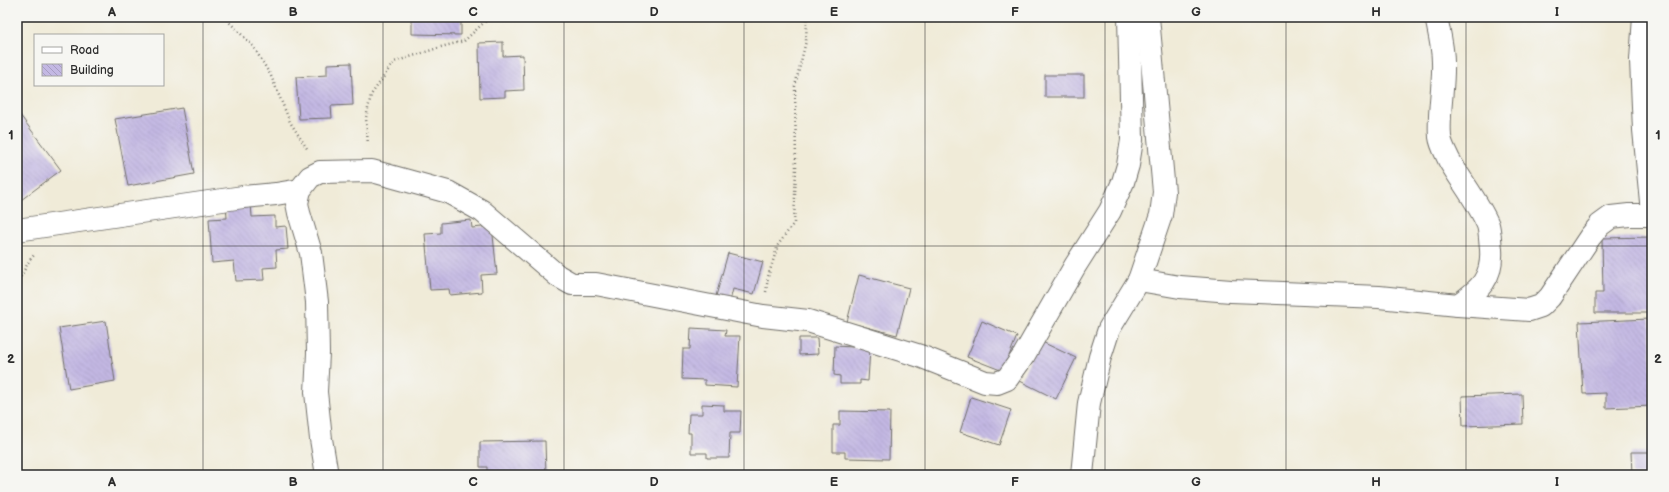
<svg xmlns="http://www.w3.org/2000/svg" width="1669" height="492" font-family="'Balsamiq Sans',sans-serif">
<defs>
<pattern id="building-back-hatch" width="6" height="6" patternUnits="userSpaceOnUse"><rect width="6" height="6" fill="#c3b8e3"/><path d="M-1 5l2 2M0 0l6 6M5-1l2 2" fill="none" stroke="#a89ec3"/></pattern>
</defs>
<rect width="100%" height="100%" fill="#f6f6f2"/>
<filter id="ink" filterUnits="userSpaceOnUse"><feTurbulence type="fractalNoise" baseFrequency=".025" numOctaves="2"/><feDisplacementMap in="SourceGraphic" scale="8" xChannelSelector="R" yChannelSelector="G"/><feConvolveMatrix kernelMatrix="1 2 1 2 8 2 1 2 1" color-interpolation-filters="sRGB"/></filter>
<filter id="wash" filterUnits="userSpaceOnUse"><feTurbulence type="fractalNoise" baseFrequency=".012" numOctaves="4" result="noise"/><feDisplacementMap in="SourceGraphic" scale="16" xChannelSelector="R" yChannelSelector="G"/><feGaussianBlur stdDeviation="0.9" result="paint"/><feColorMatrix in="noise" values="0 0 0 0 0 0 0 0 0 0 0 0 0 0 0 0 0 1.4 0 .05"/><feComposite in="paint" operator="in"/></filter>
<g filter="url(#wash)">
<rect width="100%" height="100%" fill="#f0ebd8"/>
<g id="blocks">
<g fill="url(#building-back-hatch)">
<polygon points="412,17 461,17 461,35 412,34"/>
<polygon points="503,42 503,56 523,55 524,90 505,91 505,97 480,98 479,43"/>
<polygon points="351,63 353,105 331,106 332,118 299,119 296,77 327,75 327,64"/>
<rect x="1045" y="75" width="39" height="22"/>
<polygon points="182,108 194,174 128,186 115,119"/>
<polygon points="17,111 61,170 17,203"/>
<polygon points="251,203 252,217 275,216 275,227 286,226 288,249 276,250 277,267 263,268 264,280 236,281 234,261 212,263 209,219 227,218 226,204"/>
<polygon points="471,220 472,228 492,226 497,274 481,275 482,292 450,295 449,289 430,290 425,234 441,233 441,223"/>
<polygon points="1652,237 1652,313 1595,313 1595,293 1603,293 1602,238"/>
<polygon points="728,253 763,262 754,294 733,289 730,301 716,296"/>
<polygon points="859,275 909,288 897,335 847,322"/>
<polygon points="1650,319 1652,406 1606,408 1606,393 1583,394 1579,322"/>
<polygon points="106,321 115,381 69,389 59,328"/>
<polygon points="982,321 1017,336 1003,371 967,357"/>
<polygon points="691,328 726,330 725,336 740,336 737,387 705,385 705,380 682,379 683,349 690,349"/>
<polygon points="799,338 817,338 818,354 799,355"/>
<polygon points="1040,341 1076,358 1056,399 1020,381"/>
<polygon points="835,346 870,348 868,381 860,380 860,384 840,384 840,376 834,375"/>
<polygon points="1522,394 1523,424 1463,426 1462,396"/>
<polygon points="971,397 1011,410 999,445 960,432"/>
<polygon points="702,404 724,405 724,411 741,411 740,433 730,433 729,458 707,458 707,453 691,453 691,433 688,433 689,414 702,414"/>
<polygon points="840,411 890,412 889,459 845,458 845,452 833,452 833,425 840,425"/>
<polygon points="545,441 546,475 487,475 487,467 480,467 480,442"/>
<polygon points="1631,452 1652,452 1652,475 1632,475"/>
</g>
</g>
</g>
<g filter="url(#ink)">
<use href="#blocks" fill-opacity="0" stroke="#706e68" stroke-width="1"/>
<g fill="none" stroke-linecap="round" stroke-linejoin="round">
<defs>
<g id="street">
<path d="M1436,17C1439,32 1443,47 1443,62C1444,87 1438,112 1440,137C1441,145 1446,153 1449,160C1461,181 1479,203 1488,225C1490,232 1490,241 1491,249C1493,279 1480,289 1458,305"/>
<polyline points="1644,17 1641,60 1644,130 1652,212"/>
<polyline points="17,230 243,197 276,194 300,190"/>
<polyline points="1139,280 1180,287 1231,291 1379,297 1458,305 1529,310 1541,306 1550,297 1590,237 1600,225 1611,217 1629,215 1652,215"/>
<polyline points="327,475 321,439 316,392 318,353 317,302 311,253 299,213 297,203 300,190 310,177 320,172 372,171 448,192 482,211 558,276 572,284 596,284 763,316 808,321 920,356 985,382 997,383 1007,379 1024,355 1075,266 1110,211 1123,182 1128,165 1132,140 1129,17"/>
<polyline points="1082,475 1089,403 1100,357 1109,329 1139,280 1161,215 1164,192 1148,17"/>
</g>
</defs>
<use href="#street" stroke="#706e68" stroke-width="24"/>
<g stroke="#706e68" stroke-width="2.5" stroke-dasharray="1 3" stroke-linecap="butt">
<polyline points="224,17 253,46 271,76 290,122 308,150"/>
<polyline points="368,145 366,118 371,95 394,62 441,47 464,41 490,17"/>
<polyline points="17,284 29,261 35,254"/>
<polyline points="766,292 768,277 778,245 794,223 796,167 795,86 806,41 807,17"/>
<polyline points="17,395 18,402 17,406"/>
</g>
<use href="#street" stroke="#fff" stroke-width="22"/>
</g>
</g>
<path fill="none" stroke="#2b2b2b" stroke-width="1" stroke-opacity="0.55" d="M203,17V475M383,17V475M564,17V475M744,17V475M925,17V475M1105,17V475M1286,17V475M1466,17V475M17,246H1652"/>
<rect width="1669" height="492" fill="none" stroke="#f6f6f2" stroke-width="44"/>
<rect x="34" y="34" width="130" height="52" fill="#f6f6f2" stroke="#a5a5a2"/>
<rect x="42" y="47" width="20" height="6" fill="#ffffff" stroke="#a5a5a2"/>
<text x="70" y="54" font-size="12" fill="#2b2b2b">Road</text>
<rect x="42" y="64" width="20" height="12" fill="url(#building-back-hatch)" stroke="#a5a5a2"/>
<text x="70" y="74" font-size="12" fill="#2b2b2b">Building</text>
<rect x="22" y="22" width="1625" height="448" fill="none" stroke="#2b2b2b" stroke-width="1.5"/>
<g font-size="13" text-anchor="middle" font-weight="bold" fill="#2b2b2b">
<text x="112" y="16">A</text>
<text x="293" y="16">B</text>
<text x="473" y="16">C</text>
<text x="654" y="16">D</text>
<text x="834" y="16">E</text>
<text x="1015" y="16">F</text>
<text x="1196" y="16">G</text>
<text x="1376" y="16">H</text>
<text x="1557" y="16">I</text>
<text x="11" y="139">1</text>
<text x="1658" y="139">1</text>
<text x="11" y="363">2</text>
<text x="1658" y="363">2</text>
<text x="112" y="486">A</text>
<text x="293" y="486">B</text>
<text x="473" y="486">C</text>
<text x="654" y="486">D</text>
<text x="834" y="486">E</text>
<text x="1015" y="486">F</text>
<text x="1196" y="486">G</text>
<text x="1376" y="486">H</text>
<text x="1557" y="486">I</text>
</g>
</svg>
